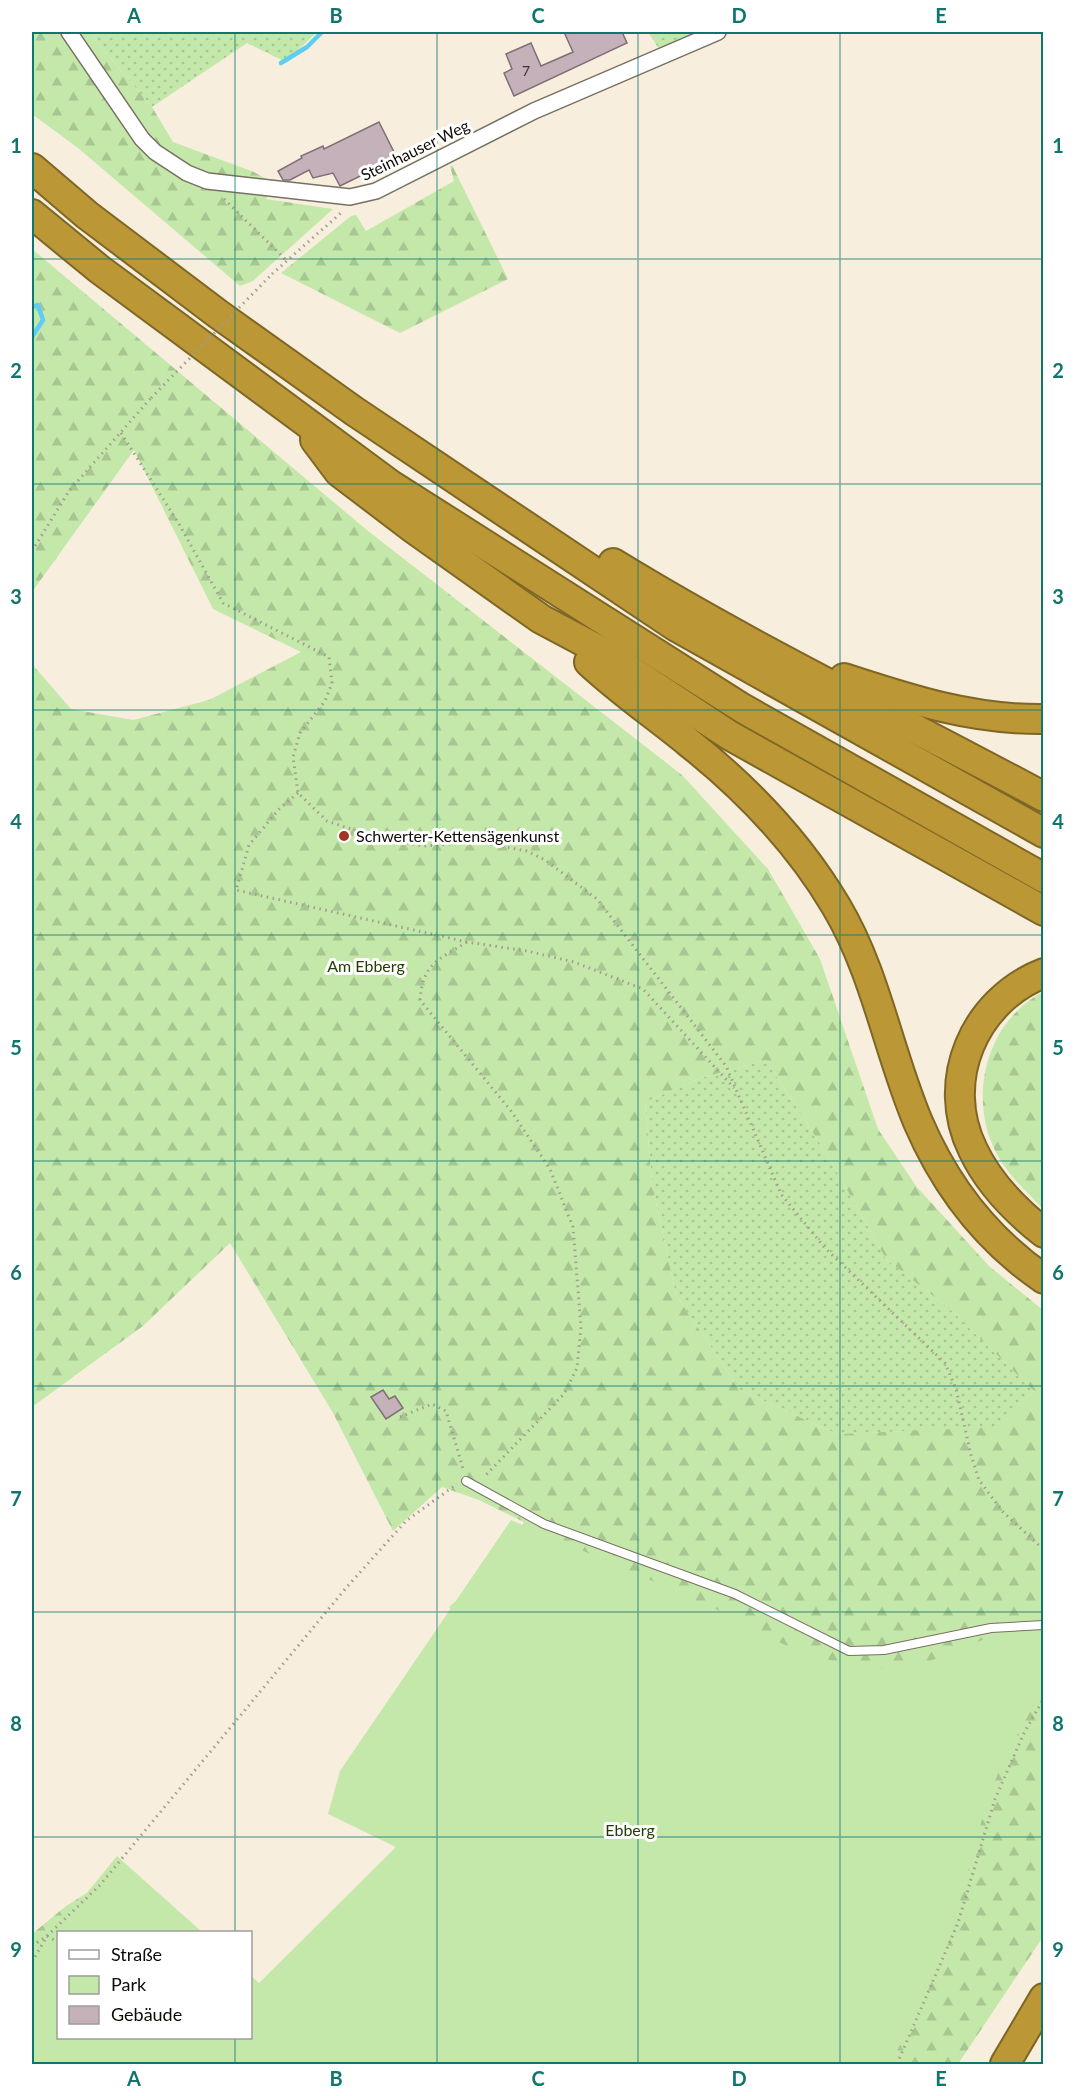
<svg xmlns="http://www.w3.org/2000/svg" width="1075" height="2096" font-family="Lato,sans-serif">
<defs>
<pattern id="grass-dots" width="8" height="8" patternUnits="userSpaceOnUse" patternTransform="scale(1.5)"><rect width="8" height="8" fill="#c4e8aa"/><path d="M2 2h.1M6 6h.1" fill="none" stroke="#a7c691" stroke-width="1.8" stroke-linecap="round"/></pattern>
<pattern id="forest-firs" width="22" height="20" patternUnits="userSpaceOnUse" patternTransform="scale(1.5)"><rect width="22" height="20" fill="#c4e8aa"/><path d="M5 1l3.5 6h-7zM16 11l3.5 6h-7z" fill="#a7c691"/></pattern>
</defs>
<rect width="100%" height="100%" fill="#f8eedd"/>
<g fill="url(#grass-dots)">
<polygon points="93,32 317,32 286,62 247,43 152,107 95,40"/>
<polygon points="648,32 698,32 659,49"/>
<polygon points="766,1060 828,1156 886,1259 952,1311 1034,1391 1000,1428 837,1434 740,1390 676,1295 652,1183 645,1102 701,1078"/>
</g>
<g fill="url(#forest-firs)" fill-rule="evenodd">
<polygon points="32,32 93,32 95,40 152,107 173,142 254,172 275,184 266,199 333,209 253,281 240,286 78,148 32,114"/>
<polygon points="452,165 508,279 400,333 281,273 351,216 356,215 366,231 454,181 450,166"/>
<path d="M32,249L368,531L682,775L768,869L820,959L878,1129L916,1186L989,1266L1043,1310V1937L958,2064H32V1934L66,1906L122,1871L58,1932V2038H250L252,1990L332,1933L396,1846L503,1663L449,1607L513,1549L524,1522L479,1500L442,1487L393,1531L333,1413L230,1243L143,1326L32,1407V664L71,709L133,720L209,700L301,652L213,609L134,450L32,592ZM766,1060L828,1156L886,1259L952,1311L1034,1391L1000,1427L837,1434L740,1390L676,1295L652,1183L645,1102L701,1078Z"/>
<path d="M1043,992V1209C1029,1194 1012,1179 1001,1161C965,1105 984,1022 1043,992Z"/>
</g>
<path fill="#c4e8aa" d="M511,1520C580,1550 650,1579 720,1611C743,1621 764,1636 788,1646C820,1660 856,1667 890,1668C941,1669 994,1622 1043,1629V1685L1000,1768L985,1808L949,1942L926,1995L890,2064H32V1960L117,1856L202,1932H58V2038H250L251,1976L259,1983L396,1847L328,1814L340,1771Z"/>
<g fill="none" stroke-linecap="round" stroke-linejoin="round">
<g stroke="#60ccf5" stroke-width="4.5">
<polyline points="281,63 307,47 322,32"/>
<polyline points="32,307 38,305 43,320 32,337"/>
</g>
</g>
<g fill="#c5b1ba" stroke="#806e76" stroke-width="1.5">
<polygon points="564,32 622,32 627,43 514,96 504,73 512,69 506,54 531,43 541,66 573,52"/>
<polygon points="379,122 397,158 340,186 333,173 313,178 309,170 290,180 283,180 278,171 302,158 301,156 323,146 324,149"/>
<polygon points="383,1390 389,1399 395,1396 403,1408 386,1419 371,1397"/>
</g>
<g fill="none" stroke-linecap="round" stroke-linejoin="round">
<defs>
<polyline id="service" points="466,1481 544,1524 735,1594 849,1651 884,1650 991,1628 1044,1625"/>
<polyline id="minor" points="69,32 142,139 155,152 187,173 207,181 350,197 376,191 534,111 718,32"/>
<g id="motorway">
<polyline points="32,168 87,215 218,314 354,411 675,626 1044,833"/>
<polyline points="32,214 99,269 391,485 742,708 1044,878"/>
<polyline points="315,440 339,472 414,529 541,619 603,652 729,735 1044,911"/>
<path d="M613,563C753,649 900,719 1044,797"/>
<path d="M589,662C620,691 655,715 688,742C746,788 798,842 836,906C876,973 888,1051 918,1122C945,1185 987,1240 1044,1279"/>
<path d="M844,678C911,700 973,720 1044,719"/>
<path d="M1044,973C974,1000 939,1081 973,1150C988,1182 1016,1211 1044,1233"/>
<polyline points="1005,2064 1044,1998"/>
</g>
</defs>
<use href="#service" stroke="#787061" stroke-width="10"/>
<use href="#minor" stroke="#787061" stroke-width="18"/>
<use href="#motorway" stroke="#7e6625" stroke-width="32"/>
<g stroke="#a49c90" stroke-width="3" stroke-dasharray="1.5 4.5" stroke-linecap="butt">
<polyline points="224,199 287,261"/>
<polyline points="272,274 342,212"/>
<polyline points="121,433 179,524 223,603 329,657 332,683 325,701 300,733 293,757 298,793 327,821 375,837 424,846 479,842 527,851 545,860 597,899 726,1066 781,1194 825,1248 945,1363 956,1389 971,1455 979,1480 1003,1512 1044,1550"/>
<polyline points="32,551 69,491 151,398"/>
<polyline points="298,793 280,808 249,845 236,890 467,942 527,951 574,962 643,989 734,1088"/>
<path d="M467,942C438,960 423,963 420,1000L511,1111L550,1169L573,1227L581,1327L577,1368L564,1394L484,1477"/>
<polyline points="400,1417 432,1404 446,1411 464,1472"/>
<polyline points="32,1946 47,1936 58,1942"/>
<polyline points="32,1962 47,1936 100,1885 346,1588 406,1521 457,1484"/>
<polyline points="897,2064 958,1923 995,1799 1024,1733 1044,1698"/>
</g>
<use href="#service" stroke="#fff" stroke-width="8"/>
<use href="#minor" stroke="#fff" stroke-width="15"/>
<use href="#motorway" stroke="#bb9735" stroke-width="28"/>
<polyline stroke="#a49c90" stroke-width="3" stroke-dasharray="1.5 4.5" stroke-linecap="butt" points="151,398 272,274"/>
</g>
<path fill="none" stroke="#0f766e" stroke-width="1.5" stroke-opacity="0.55" d="M235,32V1932M437,32V2064M638,32V2064M840,32V2064M32,259H1044M32,484H1044M32,710H1044M32,935H1044M32,1161H1044M32,1386H1044M32,1612H1044M32,1837H1044M235,2038V2064"/>
<circle fill="#9f3621" stroke="#fff" stroke-width="2" cx="344" cy="836" r="6"/>
<g text-anchor="middle" stroke-width="6" stroke-linejoin="round" paint-order="stroke">
<g font-size="14" fill="#3c3433">
<text x="526" y="76">7</text>
</g>
<g font-size="16" fill="#0e0b06" stroke="#fff">
<text transform="translate(415 150) rotate(-26)" y="6">Steinhauser Weg</text>
</g>
<g font-size="16" fill="#0e0b06" stroke="#fff" text-anchor="start">
<text x="356" y="842">Schwerter-Kettensägenkunst</text>
</g>
<g font-size="16" fill="#233d05" stroke="#fff">
<text x="366" y="972">Am Ebberg</text>
<text x="630" y="1836">Ebberg</text>
</g>
</g>
<rect width="1075" height="2096" fill="none" stroke="#ffffff" stroke-width="66"/>
<rect x="57" y="1931" width="195" height="108" fill="#ffffff" stroke="#9f9d9b" stroke-width="1.5"/>
<rect x="69" y="1950" width="30" height="9" fill="#ffffff" stroke="#9f9d9b" stroke-width="1.5"/>
<text x="111" y="1961" font-size="18" fill="#0e0b06">Straße</text>
<rect x="69" y="1976" width="30" height="18" fill="#c4e8aa" stroke="#9f9d9b" stroke-width="1.5"/>
<text x="111" y="1991" font-size="18" fill="#0e0b06">Park</text>
<rect x="69" y="2006" width="30" height="18" fill="#c5b1ba" stroke="#9f9d9b" stroke-width="1.5"/>
<text x="111" y="2021" font-size="18" fill="#0e0b06">Gebäude</text>
<rect x="33" y="33" width="1009" height="2030" fill="none" stroke="#0f766e" stroke-width="2"/>
<g font-size="20" text-anchor="middle" font-weight="bold" fill="#0f766e">
<text x="134" y="23">A</text>
<text x="336" y="23">B</text>
<text x="538" y="23">C</text>
<text x="739" y="23">D</text>
<text x="941" y="23">E</text>
<text x="16" y="153">1</text>
<text x="1058" y="153">1</text>
<text x="16" y="378">2</text>
<text x="1058" y="378">2</text>
<text x="16" y="604">3</text>
<text x="1058" y="604">3</text>
<text x="16" y="829">4</text>
<text x="1058" y="829">4</text>
<text x="16" y="1055">5</text>
<text x="1058" y="1055">5</text>
<text x="16" y="1280">6</text>
<text x="1058" y="1280">6</text>
<text x="16" y="1506">7</text>
<text x="1058" y="1506">7</text>
<text x="16" y="1731">8</text>
<text x="1058" y="1731">8</text>
<text x="16" y="1957">9</text>
<text x="1058" y="1957">9</text>
<text x="134" y="2086">A</text>
<text x="336" y="2086">B</text>
<text x="538" y="2086">C</text>
<text x="739" y="2086">D</text>
<text x="941" y="2086">E</text>
</g>
</svg>
